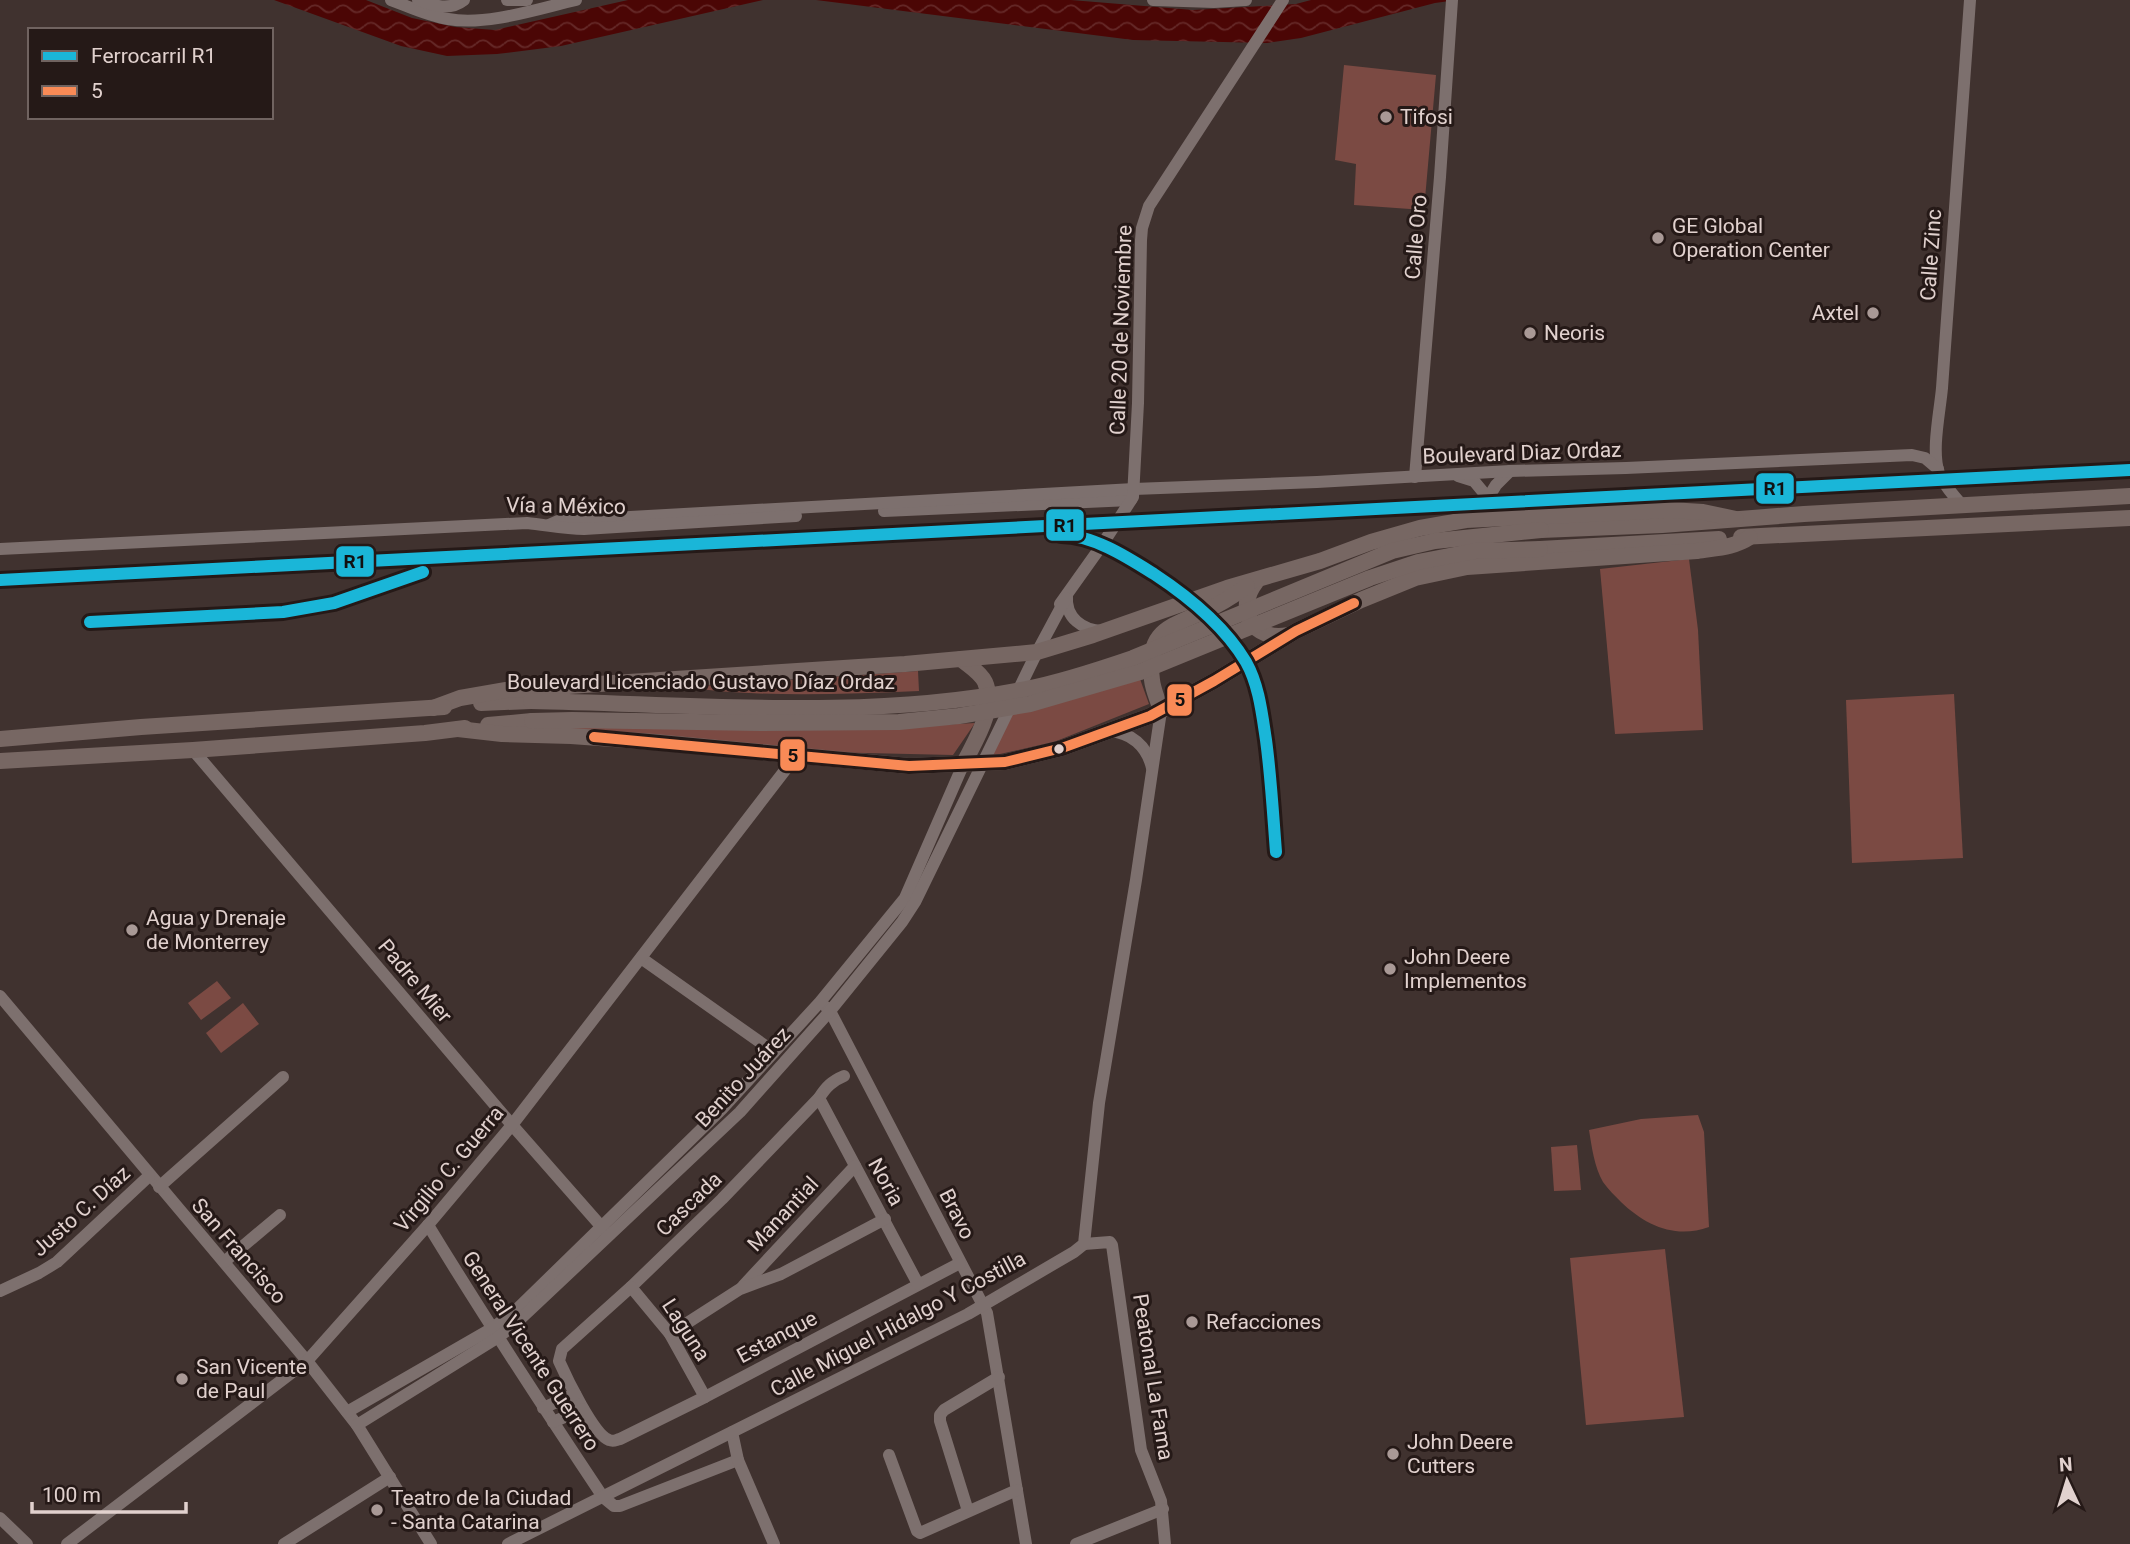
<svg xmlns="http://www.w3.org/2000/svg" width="2130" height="1544" font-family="Roboto,sans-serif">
<defs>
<pattern id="water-waves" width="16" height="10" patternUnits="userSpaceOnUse" patternTransform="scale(1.75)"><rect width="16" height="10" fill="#4b0605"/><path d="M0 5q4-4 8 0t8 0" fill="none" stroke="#652928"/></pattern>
</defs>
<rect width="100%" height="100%" fill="#40322f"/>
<g fill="#7b4a43">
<polygon points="1344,65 1436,75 1424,210 1354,205 1356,164 1335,160"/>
<polygon points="1689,559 1698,630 1703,730 1615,734 1600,569"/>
<path d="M918,671L919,691C841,694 762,698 684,687Z"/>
<polygon points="1140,679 1149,704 1054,742 991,756 1011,715"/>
<polygon points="1954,694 1963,858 1852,863 1846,700"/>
<polygon points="975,723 953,755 822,752 507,730 579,725 851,730"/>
<polygon points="217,981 231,998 201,1020 188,1003"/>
<polygon points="243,1003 259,1024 221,1053 206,1033"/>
<path d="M1698,1115L1704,1132L1709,1227C1676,1239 1646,1226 1621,1202C1615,1196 1608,1189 1603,1182C1594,1166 1592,1148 1589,1130L1641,1119Z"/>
<polygon points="1577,1145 1581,1190 1554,1191 1551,1147"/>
<polygon points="1665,1249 1684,1417 1586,1425 1570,1258"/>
</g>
<g fill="url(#water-waves)">
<polygon points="274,0 366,0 412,18 455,27 495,30 628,0 763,0 561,46 497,54 447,56 401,46"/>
<polygon points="816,0 1071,0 1193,10 1296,4 1311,0 1457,0 1435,3 1301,38 1267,43 1133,40"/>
</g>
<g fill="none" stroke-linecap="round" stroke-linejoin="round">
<g stroke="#7d706e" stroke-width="12">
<path d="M391,0C410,7 428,16 448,19C487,26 537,9 576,0"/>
<path d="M418,0C434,6 450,11 464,0"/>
<polyline points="507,0 527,0"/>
<polyline points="1153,0 1214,2 1246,0"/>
<polyline points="1458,476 1474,481 1488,498"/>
<polyline points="1415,477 1440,177 1452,0"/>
<path d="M1962,505C1953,495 1944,485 1939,473C1931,452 1940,411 1942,388L1970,0"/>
<polyline points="884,511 1131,500"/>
<polyline points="1469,518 1481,514 1487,507 1488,498 1496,485 1510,471"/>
<polyline points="549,525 558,521 1134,489 1317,482 1510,471 1626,468 1912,455 1925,458 1938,469"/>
<path d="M0,549L527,523C547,525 564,529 584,529L796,516"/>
<path d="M1067,596C1065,618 1083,630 1102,631"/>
<polyline points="1060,604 1102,545 1133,497 1138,403 1141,240 1142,228 1149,206 1283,0"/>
<path d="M1108,731C1131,732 1147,746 1152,768"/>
<polyline points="193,750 512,1125 607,1233"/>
<polyline points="641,958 774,1052"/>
<polyline points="0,996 307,1361 357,1425 431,1544"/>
<polyline points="826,1007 830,1011 987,1313 1026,1544"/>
<path d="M844,1076C832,1081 826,1087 819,1098L722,1199L631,1287L562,1349L559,1361C566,1377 594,1435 609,1440C614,1442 615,1440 620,1439L705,1397L960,1263"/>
<polyline points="819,1098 918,1284"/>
<polyline points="159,1187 283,1077"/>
<path d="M428,1225C484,1317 543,1407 603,1497L614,1506H620L738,1460"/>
<polyline points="1084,1244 1110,1242 1112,1245 1141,1450 1161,1501 1165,1544"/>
<polyline points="224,1262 280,1215"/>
<polyline points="743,1286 855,1166"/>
<polyline points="631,1287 670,1334 705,1397"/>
<polyline points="0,1291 39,1273 57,1262 149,1176"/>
<polyline points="670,1334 740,1289 781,1274 885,1219"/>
<polyline points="543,1408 575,1394"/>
<polyline points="347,1412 491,1329 512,1314 722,1109 820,1002 905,898 963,765"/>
<polyline points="553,1422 583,1409"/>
<polyline points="357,1425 497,1338 513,1326 740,1112 830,1011 902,922 915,902 1037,652 1066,598"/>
<polyline points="732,1432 738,1460 774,1544"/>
<polyline points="889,1455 917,1531 920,1533 1017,1490"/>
<polyline points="968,1511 940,1421 940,1415 944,1410 999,1377"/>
<polyline points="0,1518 27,1544"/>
<polyline points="67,1544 307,1361 428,1225 512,1125 796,756"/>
<polyline points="284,1544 390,1477"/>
<polyline points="508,1544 968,1314 1074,1252 1084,1244 1099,1103 1136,880 1161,711"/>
<polyline points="1076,1544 1163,1509"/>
</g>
<g stroke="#776763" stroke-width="16">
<polyline points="1541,530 1662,525 1804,514 2130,496"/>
<polyline points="1741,537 2130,518"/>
<polyline points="1540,549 1719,539"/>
<path d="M1256,582C1234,610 1254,642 1288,635"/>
<path d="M961,659C969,666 980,672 985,682C997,709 974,742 963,765"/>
<polyline points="481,703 531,701"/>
<polyline points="433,708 460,698 506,690 905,664 1037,652 1093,635 1227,588 1320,561 1371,542 1420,528 1466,520 1669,510 1703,512 1736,519"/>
<path d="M1161,711C1158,700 1153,690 1152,680C1146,630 1168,628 1205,611C1221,604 1233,596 1247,586"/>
<polyline points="488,725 532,721"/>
<path d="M458,729L502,734L571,736L655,742L909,766L1005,762L1062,748L1150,716L1214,681L1296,631L1361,600L1415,578L1467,567L1697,551C1715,548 1734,548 1750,537"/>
<polyline points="0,739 141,727 444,707"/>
<polyline points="0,761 193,750 425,733 465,728"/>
</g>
<g stroke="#776763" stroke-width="16">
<path d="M531,701C692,704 866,721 1026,689C1062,682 1098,670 1133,658L1392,551L1435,541L1541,530"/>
<polyline points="532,721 572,720 759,723 899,722 959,716 1030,704 1140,672 1370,578 1418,562 1475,551 1540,549"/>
</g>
<defs>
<polyline id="bus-1" points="594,737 909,766 1005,762 1062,748 1150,716 1214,681 1296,631 1354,603"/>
</defs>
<use href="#bus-1" stroke="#251917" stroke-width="16"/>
<use href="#bus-1" stroke="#f98a56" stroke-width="10"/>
<defs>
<g id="rail-1">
<path d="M1061,535C1093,535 1127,557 1154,574C1189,597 1224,625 1246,662C1259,685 1262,714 1266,740C1271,777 1273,814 1276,852"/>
<polyline points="0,580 2130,470"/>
<polyline points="90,622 283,612 334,603 423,572"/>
</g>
</defs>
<use href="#rail-1" stroke="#251917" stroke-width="18"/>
<use href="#rail-1" stroke="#1ab6d8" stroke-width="12"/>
</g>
<g fill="#a99996" stroke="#251917" stroke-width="2.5">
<circle cx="1386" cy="117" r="7"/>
<circle cx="1658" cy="238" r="7"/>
<circle cx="1873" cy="313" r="7"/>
<circle cx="1530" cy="333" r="7"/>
<circle cx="132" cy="930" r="7"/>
<circle cx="1390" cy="969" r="7"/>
<circle cx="1192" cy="1322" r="7"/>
<circle cx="182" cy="1379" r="7"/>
<circle cx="1393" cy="1454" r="7"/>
<circle cx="377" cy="1510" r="7"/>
</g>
<circle fill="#e1d1ce" stroke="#251917" stroke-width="2.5" cx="1059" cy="749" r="6"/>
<g text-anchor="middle" stroke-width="6" stroke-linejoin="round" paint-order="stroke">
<g font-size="21" fill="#e1d1ce" stroke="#251917" text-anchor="start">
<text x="1400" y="124">Tifosi</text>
<text x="1672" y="233">GE Global<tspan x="1672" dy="24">Operation Center</tspan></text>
<text x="1859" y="320" text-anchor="end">Axtel</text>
<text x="1544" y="340">Neoris</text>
<text x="146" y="925">Agua y Drenaje<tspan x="146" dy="24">de Monterrey</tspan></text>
<text x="1404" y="964">John Deere<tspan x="1404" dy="24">Implementos</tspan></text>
<text x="1206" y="1329">Refacciones</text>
<text x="196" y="1374">San Vicente<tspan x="196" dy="24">de Paul</tspan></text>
<text x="1407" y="1449">John Deere<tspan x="1407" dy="24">Cutters</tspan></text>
<text x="391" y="1505">Teatro de la Ciudad<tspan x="391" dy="24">- Santa Catarina</tspan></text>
</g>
<g font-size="21" fill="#e1d1ce" stroke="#251917">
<text transform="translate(1416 237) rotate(-85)" y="7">Calle Oro</text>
<text transform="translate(1931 255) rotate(-86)" y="7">Calle Zinc</text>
<text transform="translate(1121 330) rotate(-88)" y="7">Calle 20 de Noviembre</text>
<text transform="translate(1522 453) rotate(-2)" y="7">Boulevard Diaz Ordaz</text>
<text transform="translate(566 506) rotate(1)" y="7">Vía a México</text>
<text x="701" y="689">Boulevard Licenciado Gustavo Díaz Ordaz</text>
<text transform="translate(415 981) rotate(50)" y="7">Padre Mier</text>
<text transform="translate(743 1077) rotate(-47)" y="7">Benito Juárez</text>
<text transform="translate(449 1169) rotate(-50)" y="7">Virgilio C. Guerra</text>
<text transform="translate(886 1182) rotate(61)" y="7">Noria</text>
<text transform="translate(689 1204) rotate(-44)" y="7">Cascada</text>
<text transform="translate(81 1211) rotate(-42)" y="7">Justo C. Díaz</text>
<text transform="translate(783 1214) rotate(-47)" y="7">Manantial</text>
<text transform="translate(957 1214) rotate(63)" y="7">Bravo</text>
<text transform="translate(239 1251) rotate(49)" y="7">San Francisco</text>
<text transform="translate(898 1324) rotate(-28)" y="7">Calle Miguel Hidalgo Y Costilla</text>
<text transform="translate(686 1330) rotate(57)" y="7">Laguna</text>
<text transform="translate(777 1337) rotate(-28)" y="7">Estanque</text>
<text transform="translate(531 1351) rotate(57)" y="7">General Vicente Guerrero</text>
<text transform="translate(1153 1377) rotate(81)" y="7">Peatonal La Fama</text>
</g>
</g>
<g stroke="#251917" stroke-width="2.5">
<rect x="1755" y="472" width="40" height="33" rx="7" fill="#1ab6d8"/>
<rect x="1045" y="508" width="40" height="34" rx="7" fill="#1ab6d8"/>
<rect x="335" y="545" width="40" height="33" rx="7" fill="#1ab6d8"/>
<rect x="1166" y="683" width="27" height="34" rx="7" fill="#f98a56"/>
<rect x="779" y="738" width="27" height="34" rx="7" fill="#f98a56"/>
</g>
<g font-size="19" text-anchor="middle" font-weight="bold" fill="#111">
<text x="1775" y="495">R1</text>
<text x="1065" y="532">R1</text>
<text x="355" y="568">R1</text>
<text x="1180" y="706">5</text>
<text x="793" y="762">5</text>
</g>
<rect x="28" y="28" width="245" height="91" fill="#251917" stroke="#706360" stroke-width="2"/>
<rect x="42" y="51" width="35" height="10" fill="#1ab6d8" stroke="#706360" stroke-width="2"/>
<text x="91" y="63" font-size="21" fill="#e1d1ce">Ferrocarril R1</text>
<rect x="42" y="86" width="35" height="10" fill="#f98a56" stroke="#706360" stroke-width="2"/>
<text x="91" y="98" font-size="21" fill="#e1d1ce">5</text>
<g transform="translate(2067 1481) rotate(356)" stroke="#251917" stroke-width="5" paint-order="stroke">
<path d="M0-5L12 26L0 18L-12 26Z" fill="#e1d1ce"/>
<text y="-10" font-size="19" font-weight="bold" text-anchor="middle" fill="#e1d1ce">N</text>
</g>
<path d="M32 1502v10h154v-10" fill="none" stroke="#e1d1ce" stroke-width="3.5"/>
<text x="42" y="1502" font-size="21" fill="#e1d1ce" stroke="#251917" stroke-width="5" paint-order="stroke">100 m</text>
</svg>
